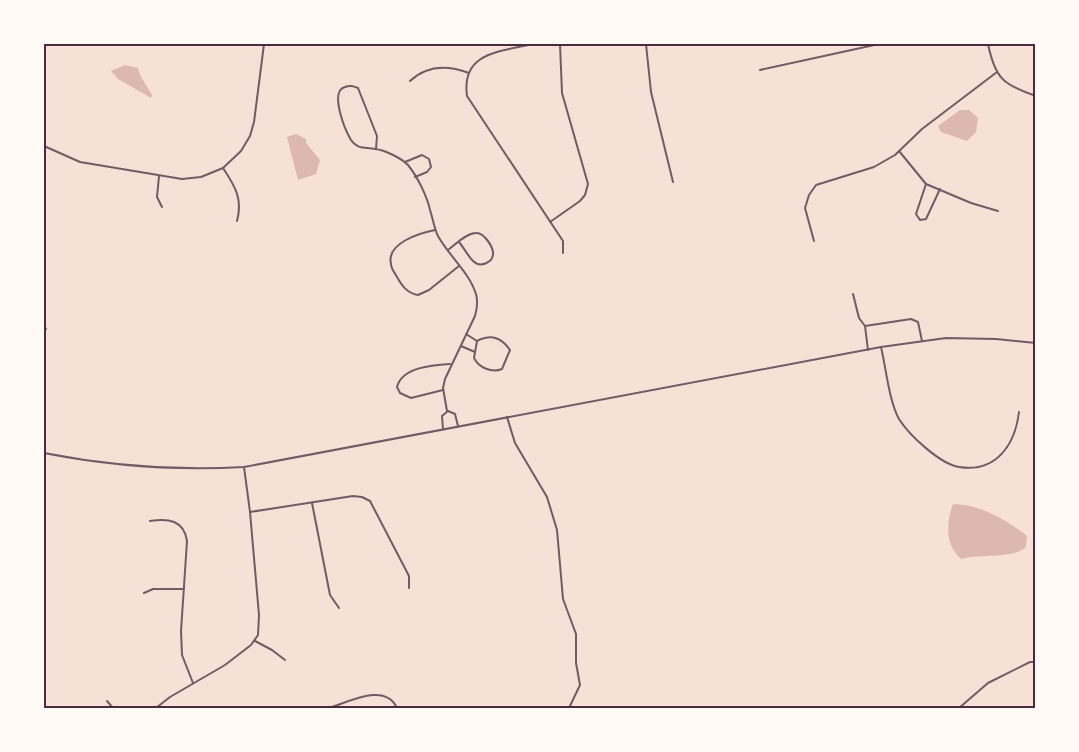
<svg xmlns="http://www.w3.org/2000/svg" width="1079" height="752" font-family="Rubik,sans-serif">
<rect width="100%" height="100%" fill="#f7e1d7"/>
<g fill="#dcb8b0">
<polygon points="125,65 138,68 140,75 152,95 151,98 118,79 111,71"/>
<polygon points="960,110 969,110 978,118 976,132 967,141 941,132 938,126"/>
<polygon points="296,134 306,139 306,143 320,160 316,174 298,180 287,137"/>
<path d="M953,504C979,504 1007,520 1027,536L1026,547C1011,560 982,553 961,559C945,545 946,523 953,504Z"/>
</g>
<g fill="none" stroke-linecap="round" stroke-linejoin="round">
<g stroke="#755966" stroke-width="2">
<path d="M532,44C500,52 461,52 467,96L563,241V253"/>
<polyline points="646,44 651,92 673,182"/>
<path d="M988,44C995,78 1003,85 1036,96"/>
<polyline points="760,70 879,44"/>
<path d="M410,81C427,65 448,65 469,73"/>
<polyline points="44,146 80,162 182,179 201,177 223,168 241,151 250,136 254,122 264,44"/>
<path d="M376,149L377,136L358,88C353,86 350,85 345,87C329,91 345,130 351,140C358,150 365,147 375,149C385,150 401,158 408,165C417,176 427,196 430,210C433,219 434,228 438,236C449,256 469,272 476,294C478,301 477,309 475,316L445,379L443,388L447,411"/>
<polyline points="899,151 926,184 971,203 998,211"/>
<polyline points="405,162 422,155 429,159 431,167 427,172 415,177"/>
<path d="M223,168C235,186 243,199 237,221"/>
<polyline points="159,176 157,197 162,207"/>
<polyline points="926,184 916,214 920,220 926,219 940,189"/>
<polyline points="550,222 580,201 585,195 588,184 562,93 560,44"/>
<path d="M435,230C420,233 386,243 391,264C391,269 395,273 397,277C402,286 407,293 418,295L429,290L459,266"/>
<polyline points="814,241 805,208 809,195 816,185 874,167 895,155 922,129 997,72"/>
<path d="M448,250C455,245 466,233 476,233C483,232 492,245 493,252C494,263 480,268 473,261C468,256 464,248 459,242"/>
<polyline points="853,294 859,318 865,326 868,350"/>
<polyline points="865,326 911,319 918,322 922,341"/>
<polyline points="44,327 46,329"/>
<path d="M466,334L477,341C491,334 501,337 510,350L502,369C492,373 479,368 474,358L477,341"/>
<polyline points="461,346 475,352"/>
<path d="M881,347C886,368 889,401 899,419C909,435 940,464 959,467C996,473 1015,445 1019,412"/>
<path d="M443,390L411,398L400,393L397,387C402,367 433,365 450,364"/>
<polyline points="507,417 515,443 547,497 557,530 563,599 576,634 576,663 580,685 569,708"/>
<polyline points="443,429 442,416 448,411 455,414 458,426"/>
<polyline points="312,503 330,595 339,608"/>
<polyline points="250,512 353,496 362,497 370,501 409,576 409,588"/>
<path d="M150,521C168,518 184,520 187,541L181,631L182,655L193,683"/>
<polyline points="144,593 153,589 184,589"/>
<polyline points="255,641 272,650 285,660"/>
<polyline points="107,701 113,708"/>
<polyline points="156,708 170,697 225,665 251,645 258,635 259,615 250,512 244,467"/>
<path d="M329,708C349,702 385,682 397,708"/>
<polyline points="959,708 988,683 1030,662 1036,662"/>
</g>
<path stroke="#755966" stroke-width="2" d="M44,453C110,466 176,471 244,467L881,347L946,338L996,339L1036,343"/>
</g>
<rect width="1079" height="752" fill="none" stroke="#fffaf5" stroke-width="90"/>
<rect x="45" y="45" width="989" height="662" fill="none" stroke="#4a2c40" stroke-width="2"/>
</svg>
